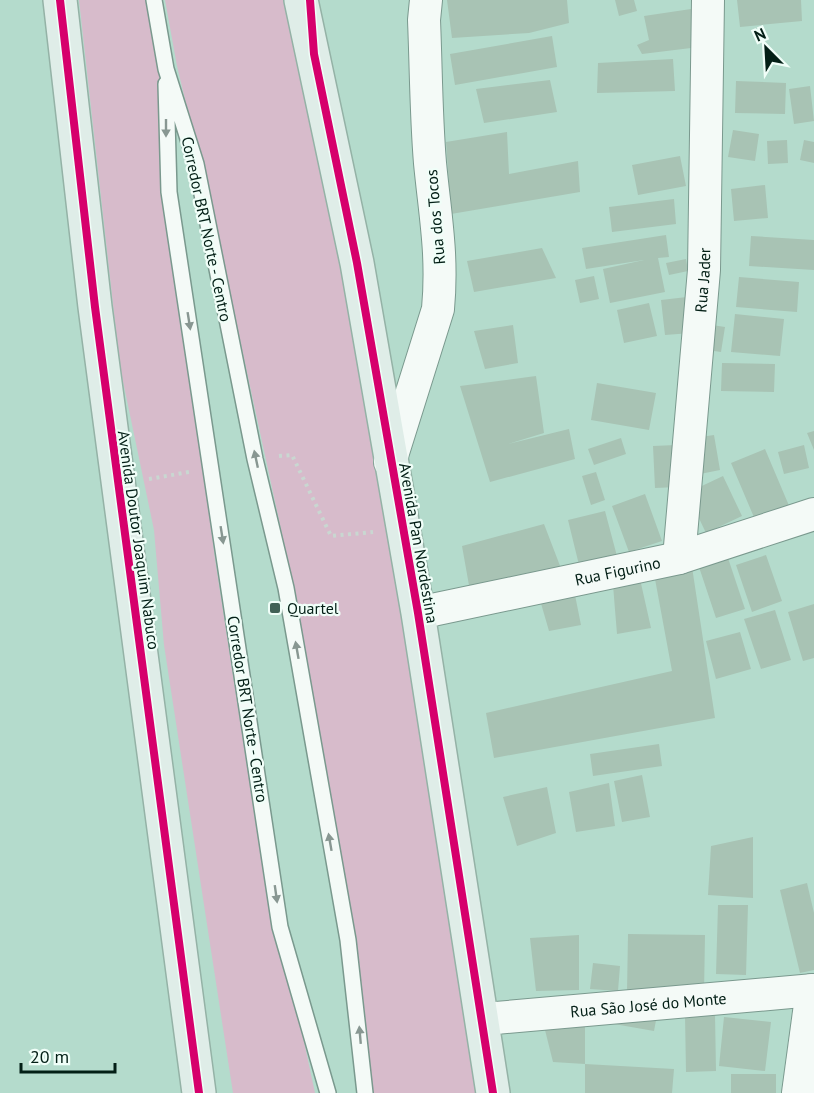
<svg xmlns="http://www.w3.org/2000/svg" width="814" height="1093" font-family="'PT Sans',sans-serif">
  <rect width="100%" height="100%" fill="#b4dbcc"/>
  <path fill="#d7bbcb" d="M 79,0 L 152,0 L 166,69 L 169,192 L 215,559 L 272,928 L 300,1023 L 315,1093 L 233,1093 L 164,645 L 154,530 L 120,367 Z
    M 165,0 L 288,0 L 345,268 L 484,1093 L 373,1093 L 356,939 L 284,543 L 214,220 L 177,66 Z"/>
  <path fill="#a8c3b4" d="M 447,0 L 567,0 L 569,23 L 529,33 L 452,38 Z
    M 615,0 L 634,0 L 637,11 L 619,16 Z
    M 737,0 L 801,0 L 802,21 L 740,27 Z
    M 691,9 L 691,48 L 642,54 L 637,45 L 649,40 L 644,16 Z
    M 552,36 L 557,67 L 455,85 L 450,54 Z
    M 673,59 L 675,91 L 597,93 L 598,63 Z
    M 550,80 L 557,112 L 484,123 L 476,89 Z
    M 736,81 L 786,83 L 785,114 L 735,113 Z
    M 810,86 L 814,121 L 794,124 L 789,89 Z
    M 733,130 L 759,134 L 755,161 L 728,157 Z
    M 507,132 L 509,174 L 578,161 L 580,192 L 451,214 L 446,142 Z
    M 787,140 L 788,163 L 768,164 L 767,141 Z
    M 804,140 L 814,142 L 814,163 L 800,160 Z
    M 680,156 L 686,186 L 638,195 L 632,165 Z
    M 765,185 L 768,218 L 734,221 L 731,189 Z
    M 674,199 L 676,224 L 612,232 L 609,207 Z
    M 666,235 L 669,257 L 658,258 L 665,292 L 610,303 L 603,269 L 644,260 L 586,269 L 582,248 Z
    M 751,236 L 814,240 L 814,270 L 749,266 Z
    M 542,248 L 556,278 L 474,292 L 467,261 Z
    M 686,259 L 688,271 L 669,275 L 666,263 Z
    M 594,276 L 599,299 L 580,303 L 575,280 Z
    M 739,277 L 799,282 L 797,312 L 736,307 Z
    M 687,297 L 691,333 L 665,335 L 661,300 Z
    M 649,303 L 657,336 L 624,343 L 617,310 Z
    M 735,314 L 784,319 L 780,356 L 731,352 Z
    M 513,325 L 518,363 L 485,369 L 474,331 Z
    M 712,325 L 725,327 L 721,352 L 707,350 Z
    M 722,363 L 775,364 L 774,392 L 721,391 Z
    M 536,376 L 544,433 L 508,444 L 569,429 L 575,459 L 490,482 L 460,386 Z
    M 597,383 L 656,393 L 649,430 L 591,420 Z
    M 814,431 L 814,450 L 807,433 Z
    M 714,435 L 720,470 L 700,474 L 694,438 Z
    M 621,438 L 626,454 L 594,465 L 588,449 Z
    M 676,445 L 678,487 L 655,488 L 653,446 Z
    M 804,445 L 809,468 L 784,474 L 778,452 Z
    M 765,449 L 790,508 L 756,522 L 731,463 Z
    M 596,472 L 605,500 L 591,505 L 582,476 Z
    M 723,476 L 742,516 L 706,533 L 687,493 Z
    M 645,494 L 662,541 L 629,552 L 612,506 Z
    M 605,511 L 618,560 L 580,569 L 568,520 Z
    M 544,524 L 562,571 L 470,591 L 462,546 Z
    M 766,555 L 782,601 L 752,612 L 736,565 Z
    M 728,558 L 745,609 L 716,618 L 699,567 Z
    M 692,567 L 715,718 L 494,758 L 486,713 L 672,671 L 655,579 Z
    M 640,579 L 651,628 L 617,634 L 613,585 Z
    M 574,590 L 581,625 L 549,631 L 540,600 Z
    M 814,604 L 814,658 L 803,661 L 788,612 Z
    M 775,610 L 791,660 L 761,669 L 744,619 Z
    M 740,632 L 751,669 L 716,679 L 706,641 Z
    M 659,744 L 662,766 L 593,776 L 590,754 Z
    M 642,775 L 650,817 L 622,822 L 614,781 Z
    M 609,783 L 615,826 L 576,832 L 569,792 Z
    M 547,787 L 556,833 L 517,846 L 503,797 Z
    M 753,837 L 753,898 L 708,895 L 711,846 Z
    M 807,883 L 814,913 L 814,970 L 800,973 L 780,890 Z
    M 718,905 L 748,905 L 746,975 L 716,974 Z
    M 628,934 L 705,935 L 704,993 L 627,992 Z
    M 579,935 L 579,990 L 536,991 L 530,938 Z
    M 593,963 L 620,966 L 618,991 L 590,989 Z
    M 617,1008 L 657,1015 L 654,1031 L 614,1024 Z
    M 715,1014 L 716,1071 L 686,1072 L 685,1015 Z
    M 724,1017 L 771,1022 L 765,1071 L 719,1066 Z
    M 585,1022 L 585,1064 L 553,1062 L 544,1026 Z
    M 585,1064 L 674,1069 L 672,1093 L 585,1093 Z
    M 731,1074 L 776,1074 L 776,1093 L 731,1093 Z"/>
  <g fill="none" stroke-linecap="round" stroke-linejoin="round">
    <g stroke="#7a998e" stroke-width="18">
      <path id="service" d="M 154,0 L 166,69 L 196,164 L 255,459 L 286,588 L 348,940 L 365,1093
        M 166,84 L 169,192 L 280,927 L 328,1093"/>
    </g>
    <g stroke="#7a998e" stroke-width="34">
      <g id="minor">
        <path d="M 390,462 L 438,309 C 443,255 435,215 430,163 C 426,115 426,67 424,20 L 426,0"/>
        <path id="s1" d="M 679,558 L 704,270 L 708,0"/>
        <path id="s2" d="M 418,613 L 679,558 L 814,514"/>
        <path id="s3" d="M 484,1019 L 814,990"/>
        <path d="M 798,1093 L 812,990"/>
      </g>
    </g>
    <g stroke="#94b2a6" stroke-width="36">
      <path id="trunk" d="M 60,0 L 95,307 L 199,1093
        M 301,0 L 357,263 L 418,613 L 493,1093"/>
    </g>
    <path stroke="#c9d7d1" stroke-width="4" stroke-dasharray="3 4.5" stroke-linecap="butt" d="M 279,456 L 292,455 L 331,536 L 373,532
      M 149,479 L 189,472"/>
    <use href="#service" stroke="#f4faf7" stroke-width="15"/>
    <use href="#minor" stroke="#f4faf7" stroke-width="32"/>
    <use href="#trunk" stroke="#dfede8" stroke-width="33"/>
    <g stroke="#f0fef8" stroke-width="11">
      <path id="cycleway" d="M 60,0 L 95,307 L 199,1093
        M 310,0 L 314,54 L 357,263 L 418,613 L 493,1093"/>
    </g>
    <use href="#cycleway" stroke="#d6006c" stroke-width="8"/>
  </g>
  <defs><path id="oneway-solid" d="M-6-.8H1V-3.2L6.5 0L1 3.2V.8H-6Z" transform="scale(1.5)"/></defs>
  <g fill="#889792">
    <use href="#oneway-solid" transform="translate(166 128) rotate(90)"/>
    <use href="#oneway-solid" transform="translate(189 321) rotate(81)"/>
    <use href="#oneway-solid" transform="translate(256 459) rotate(-102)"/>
    <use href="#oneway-solid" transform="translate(222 535) rotate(81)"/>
    <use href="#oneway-solid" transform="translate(297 650) rotate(-100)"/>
    <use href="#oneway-solid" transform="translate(330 842) rotate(-100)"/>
    <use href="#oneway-solid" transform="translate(276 894) rotate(82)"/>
    <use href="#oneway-solid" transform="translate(360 1035) rotate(-95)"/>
  </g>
  <rect fill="#416156" stroke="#f0fef8" stroke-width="2" x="269" y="602" width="12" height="12" rx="3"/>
  <g text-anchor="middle" stroke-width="4.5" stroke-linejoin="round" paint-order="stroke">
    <g font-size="16" fill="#031f16" stroke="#f0fef8">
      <text transform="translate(435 217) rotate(-95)" y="6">Rua dos Tocos</text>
      <text transform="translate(207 229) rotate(78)" y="6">Corredor BRT Norte - Centro</text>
      <text dy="6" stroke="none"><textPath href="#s1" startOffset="279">Rua Jader</textPath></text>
      <text transform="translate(139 540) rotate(82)" y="6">Avenida Doutor Joaquim Nabuco</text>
      <text transform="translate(419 543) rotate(80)" y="6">Avenida Pan Nordestina</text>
      <text dy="6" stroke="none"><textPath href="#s2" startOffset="204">Rua Figurino</textPath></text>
      <text transform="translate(248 709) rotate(81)" y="6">Corredor BRT Norte - Centro</text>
      <text dy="6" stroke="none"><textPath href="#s3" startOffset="165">Rua São José do Monte</textPath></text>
    </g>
    <g font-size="16" fill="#031f16" stroke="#f0fef8" text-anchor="start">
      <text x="287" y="614">Quartel</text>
    </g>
  </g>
  <g transform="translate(766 48) rotate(336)" stroke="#f0fef8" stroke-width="4.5" paint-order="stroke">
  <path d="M0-4.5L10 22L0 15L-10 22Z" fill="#031f16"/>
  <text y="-9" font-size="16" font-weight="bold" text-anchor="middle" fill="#031f16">N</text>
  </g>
  <path d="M21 1063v9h94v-9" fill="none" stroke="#031f16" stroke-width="3"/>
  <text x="30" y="1063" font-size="18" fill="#031f16" stroke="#f0fef8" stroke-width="4.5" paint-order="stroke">20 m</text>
</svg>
